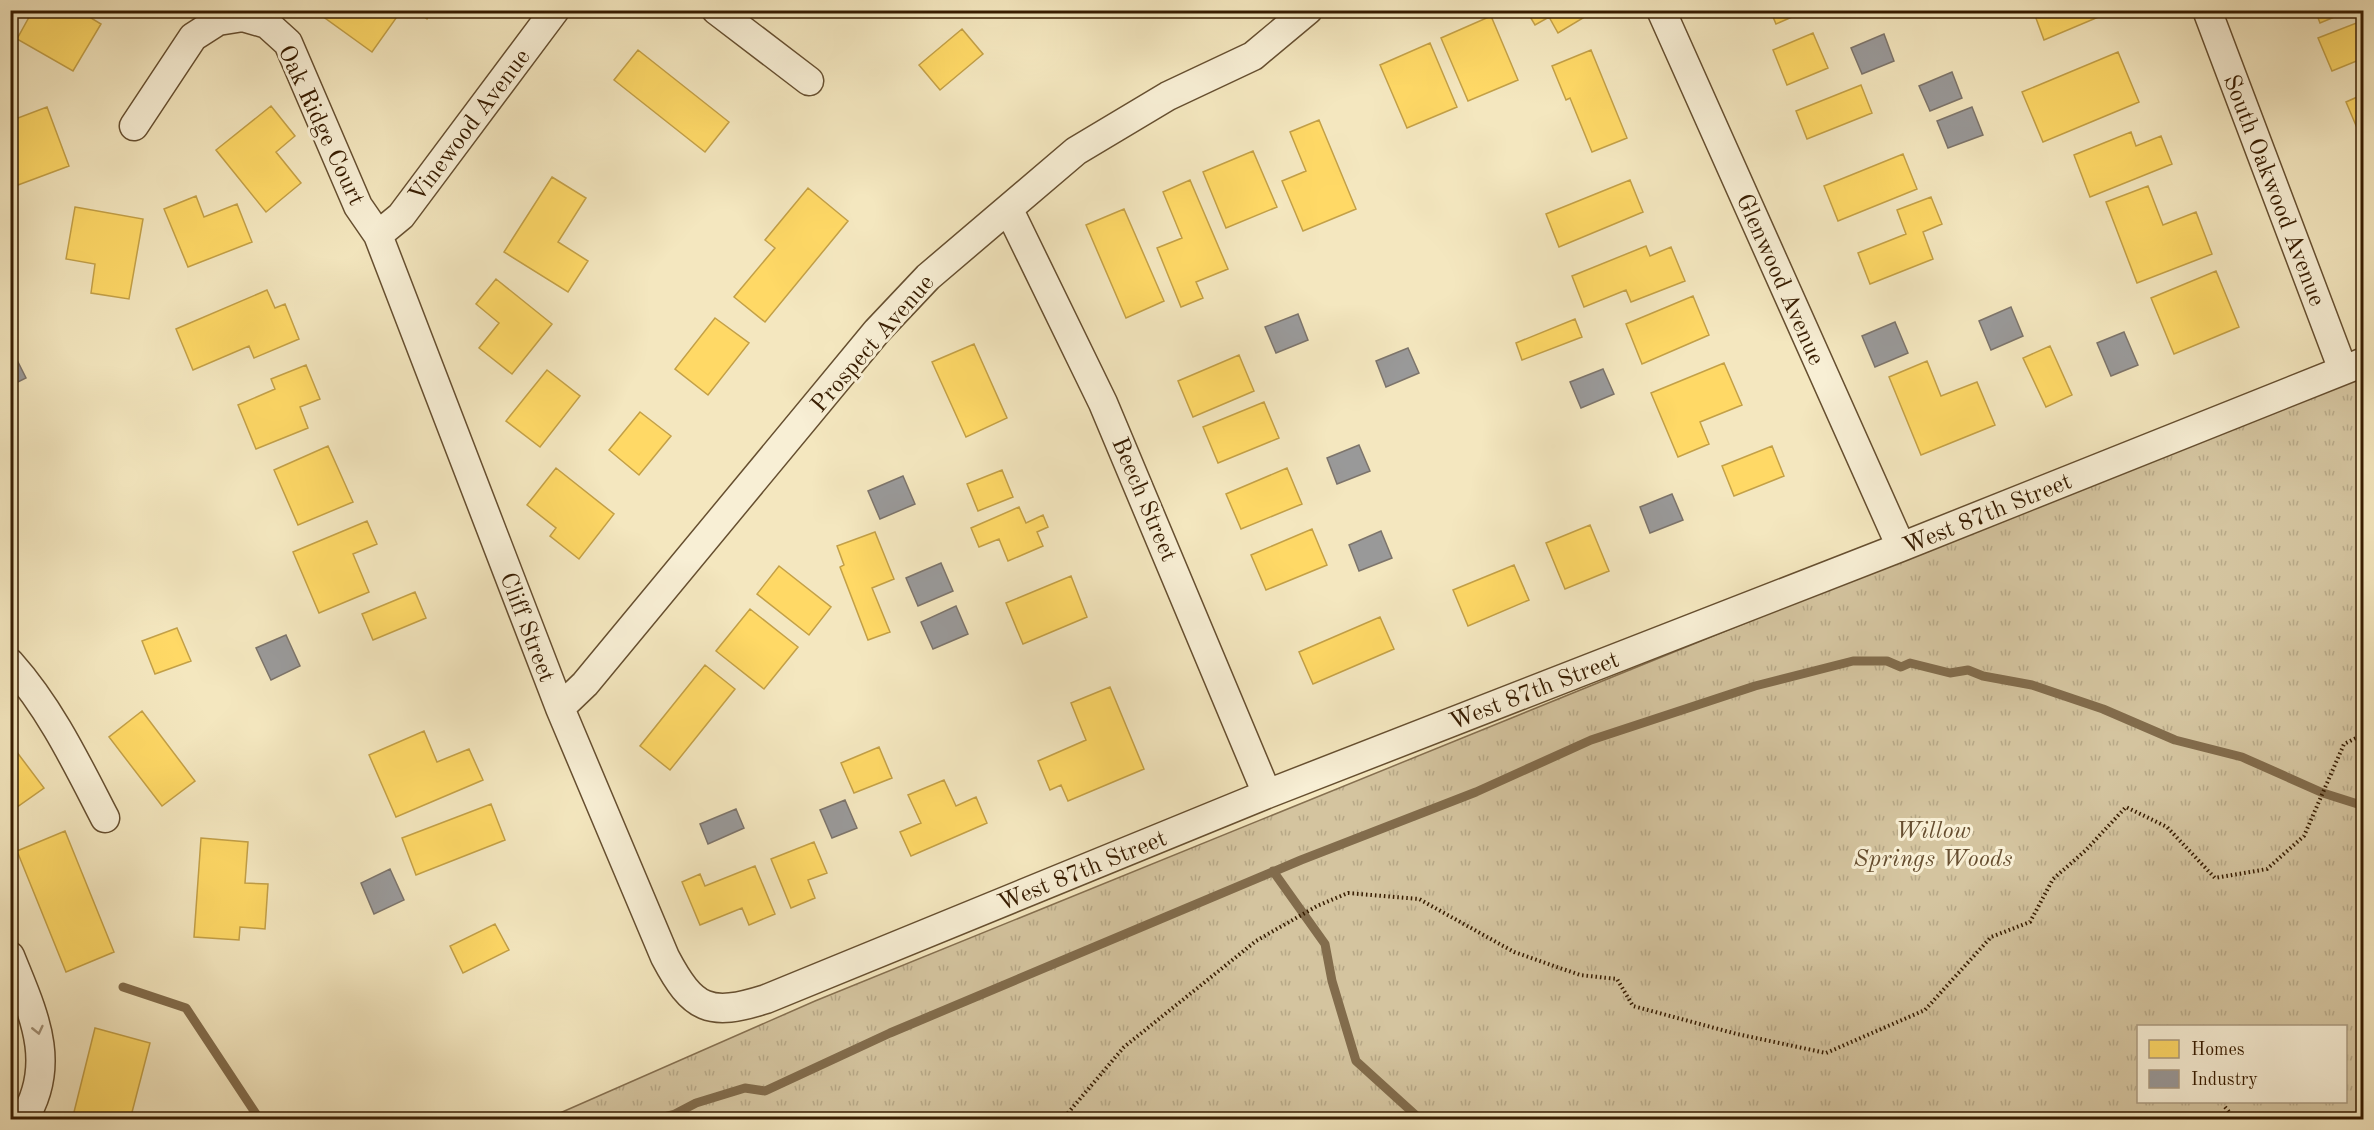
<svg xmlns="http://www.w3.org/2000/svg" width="2374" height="1130" font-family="'Old Standard TT',serif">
  <defs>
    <pattern id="park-tufts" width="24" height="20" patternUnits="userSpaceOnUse" patternTransform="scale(1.5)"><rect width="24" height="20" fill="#d4c49f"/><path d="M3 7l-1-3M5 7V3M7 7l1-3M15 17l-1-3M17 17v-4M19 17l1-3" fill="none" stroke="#b7a887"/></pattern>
  </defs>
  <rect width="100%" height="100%" fill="#f4e7bf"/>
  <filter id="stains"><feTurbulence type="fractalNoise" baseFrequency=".00333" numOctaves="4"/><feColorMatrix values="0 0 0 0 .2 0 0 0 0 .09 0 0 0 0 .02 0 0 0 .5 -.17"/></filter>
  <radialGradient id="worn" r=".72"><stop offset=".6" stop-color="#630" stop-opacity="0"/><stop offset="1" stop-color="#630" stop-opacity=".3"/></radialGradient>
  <path fill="url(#park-tufts)" stroke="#867050" stroke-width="1.5" fill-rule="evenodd" d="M 2363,372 L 2363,1119 L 544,1120 L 815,1001 ZM 2138,1026 L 2346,1026 L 2346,1102 L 2138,1102 Z"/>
  <path fill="#ffd966" stroke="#c3a047" stroke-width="1.5" d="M 33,10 L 78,10 L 101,24 L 73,71 L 17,39 Z
    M 320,10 L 394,10 L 399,14 L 372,52 L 318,13 Z
    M 415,10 L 432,10 L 427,19 Z
    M 1526,10 L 1592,10 L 1593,12 L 1558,33 L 1549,17 L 1535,25 Z
    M 1770,10 L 1808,10 L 1776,24 Z
    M 2033,10 L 2115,10 L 2044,40 Z
    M 2315,10 L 2349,10 L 2349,11 L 2320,23 Z
    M 1491,16 L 1518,80 L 1468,101 L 1441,38 Z
    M 2364,20 L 2364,58 L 2332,71 L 2318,38 Z
    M 962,29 L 983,54 L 940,90 L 919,65 Z
    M 1813,33 L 1828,68 L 1787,85 L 1773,50 Z
    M 1430,43 L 1457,107 L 1407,128 L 1380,65 Z
    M 638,50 L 729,122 L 705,152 L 614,80 Z
    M 1591,50 L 1627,138 L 1592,152 L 1570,98 L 1566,100 L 1552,66 Z
    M 2118,52 L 2139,102 L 2043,142 L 2022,92 Z
    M 1861,85 L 1872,113 L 1807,139 L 1796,111 Z
    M 2364,94 L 2364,142 L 2363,142 L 2346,102 Z
    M 271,106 L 295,136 L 276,152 L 301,183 L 266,212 L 216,150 Z
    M 47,107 L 69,166 L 18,185 L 10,165 L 10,121 Z
    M 1319,120 L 1356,209 L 1303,231 L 1282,181 L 1306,171 L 1290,132 Z
    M 2131,132 L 2136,146 L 2161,136 L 2172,164 L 2090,197 L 2074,155 Z
    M 1253,151 L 1277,207 L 1226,228 L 1203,172 Z
    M 1903,154 L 1917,189 L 1838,221 L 1824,186 Z
    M 552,177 L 586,198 L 558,242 L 588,261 L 568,292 L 504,252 Z
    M 1190,180 L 1228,269 L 1196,282 L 1203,298 L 1181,307 L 1157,248 L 1182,238 L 1163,192 Z
    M 1630,180 L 1643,212 L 1559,247 L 1546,214 Z
    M 2148,186 L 2163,225 L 2196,212 L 2212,254 L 2137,283 L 2106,202 Z
    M 808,188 L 848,221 L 765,322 L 734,297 L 775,248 L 765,240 Z
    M 196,196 L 204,217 L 237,204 L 252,242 L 188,267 L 164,209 Z
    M 1931,197 L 1942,224 L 1923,232 L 1933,259 L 1870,284 L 1858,253 L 1906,234 L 1897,210 Z
    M 75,207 L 143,219 L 129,299 L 91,293 L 95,264 L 66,259 Z
    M 1124,209 L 1164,301 L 1126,318 L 1086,225 Z
    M 1646,246 L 1650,256 L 1671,247 L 1685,281 L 1631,302 L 1626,290 L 1584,307 L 1572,276 Z
    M 2216,271 L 2239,327 L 2174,354 L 2151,298 Z
    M 496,279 L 552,324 L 512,374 L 479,348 L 499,323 L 476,304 Z
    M 267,290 L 275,308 L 285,304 L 299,339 L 254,358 L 249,346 L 193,370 L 176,329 Z
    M 1693,296 L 1709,335 L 1642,364 L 1626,324 Z
    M 715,318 L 749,343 L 708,395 L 675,369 Z
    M 1575,319 L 1582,337 L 1522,360 L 1516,343 Z
    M 974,344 L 1007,418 L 966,437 L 932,362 Z
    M 2050,346 L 2072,395 L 2046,407 L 2023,358 Z
    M 1239,355 L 1254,391 L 1193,417 L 1178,381 Z
    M 1927,361 L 1941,396 L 1977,382 L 1995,425 L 1921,455 L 1889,377 Z
    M 1724,363 L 1742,405 L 1700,422 L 1709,444 L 1678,457 L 1651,393 Z
    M 306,365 L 320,399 L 300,407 L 308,428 L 256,449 L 238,405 L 275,389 L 271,379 Z
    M 547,370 L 580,396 L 540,447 L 506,421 Z
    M 1264,402 L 1279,438 L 1218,463 L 1203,427 Z
    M 640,412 L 671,436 L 639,475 L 609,450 Z
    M 328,446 L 353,502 L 298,525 L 274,470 Z
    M 1772,446 L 1784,476 L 1734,496 L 1722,466 Z
    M 556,468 L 614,514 L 579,559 L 550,536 L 556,528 L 527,505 Z
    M 1287,468 L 1302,504 L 1241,529 L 1226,494 Z
    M 1002,470 L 1013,497 L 978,511 L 967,484 Z
    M 1019,507 L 1026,523 L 1043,515 L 1048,527 L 1037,532 L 1043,546 L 1008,561 L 999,539 L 979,547 L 971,528 Z
    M 367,521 L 377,544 L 353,554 L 369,592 L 319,613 L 293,552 Z
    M 1590,525 L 1609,571 L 1565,589 L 1546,543 Z
    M 1312,529 L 1327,565 L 1266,590 L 1251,555 Z
    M 875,532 L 894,579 L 872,588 L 890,632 L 868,640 L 840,567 L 844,565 L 837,546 Z
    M 1514,565 L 1529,600 L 1468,626 L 1453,590 Z
    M 779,566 L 831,607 L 809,635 L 757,594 Z
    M 1071,576 L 1087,617 L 1023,644 L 1006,603 Z
    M 415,592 L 426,618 L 373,640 L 362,614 Z
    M 750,609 L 798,647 L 764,689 L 716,651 Z
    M 1380,617 L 1394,649 L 1313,684 L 1299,652 Z
    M 177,628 L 191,661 L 155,674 L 142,641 Z
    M 705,665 L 735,689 L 670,770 L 640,746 Z
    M 1110,687 L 1144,769 L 1068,801 L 1061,785 L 1050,790 L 1038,761 L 1086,740 L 1071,703 Z
    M 142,711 L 195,781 L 162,806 L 109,737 Z
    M 424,731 L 437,762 L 469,749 L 483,780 L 396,817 L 369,755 Z
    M 10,743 L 44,788 L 10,812 Z
    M 879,747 L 892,778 L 854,793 L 841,763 Z
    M 944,780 L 956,806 L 976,797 L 987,823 L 911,856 L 900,832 L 921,823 L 908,795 Z
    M 491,804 L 505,840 L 416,875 L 402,838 Z
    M 65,831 L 114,952 L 66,972 L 17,851 Z
    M 201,838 L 248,842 L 245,883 L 268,884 L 265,929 L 240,927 L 239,940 L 194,937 Z
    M 814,842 L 827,873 L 808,880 L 815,898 L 791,908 L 771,859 Z
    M 755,866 L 775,914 L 749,925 L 742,908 L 700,925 L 682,882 L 700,874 L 705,886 Z
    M 495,924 L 509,950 L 463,973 L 450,946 Z
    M 95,1028 L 150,1043 L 130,1120 L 72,1120 Z"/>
  <path fill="#999" stroke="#7c746b" stroke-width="1.5" d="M 1884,34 L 1894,61 L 1862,74 L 1851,48 Z
    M 1952,72 L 1962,98 L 1930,111 L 1919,86 Z
    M 1972,107 L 1983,135 L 1948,148 L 1937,121 Z
    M 2011,307 L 2023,336 L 1991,350 L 1979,321 Z
    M 1298,314 L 1308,340 L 1276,353 L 1265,327 Z
    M 1895,322 L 1908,353 L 1875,367 L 1862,336 Z
    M 2124,332 L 2138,365 L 2111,376 L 2097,343 Z
    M 1408,348 L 1419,373 L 1386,387 L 1376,361 Z
    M 14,354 L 26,378 L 10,386 L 10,356 Z
    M 1603,369 L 1614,394 L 1581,408 L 1570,382 Z
    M 1359,445 L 1370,471 L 1337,484 L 1327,458 Z
    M 903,476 L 915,504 L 880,519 L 868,491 Z
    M 1672,494 L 1683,520 L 1650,533 L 1640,507 Z
    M 1381,531 L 1392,558 L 1359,571 L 1349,545 Z
    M 941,563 L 953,591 L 918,606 L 906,578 Z
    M 956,606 L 968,634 L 933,649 L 921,622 Z
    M 286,635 L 300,666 L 271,680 L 256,648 Z
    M 845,800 L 857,828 L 832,838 L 820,810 Z
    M 736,809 L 744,828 L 708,844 L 700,824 Z
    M 390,869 L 404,900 L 374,914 L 361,883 Z"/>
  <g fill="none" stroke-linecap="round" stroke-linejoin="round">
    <path stroke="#826c4c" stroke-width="9" d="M 1273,871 L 1325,944 L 1332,981 L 1356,1061 L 1421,1120
      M 123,987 L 186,1008 L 260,1120
      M 652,1120 L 675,1114 L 696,1103 L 745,1088 L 765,1091 L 890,1033 L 1301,860 L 1476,792 L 1591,740 L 1755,686 L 1853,661 L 1887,661 L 1901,667 L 1910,663 L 1950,673 L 1968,670 L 1983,676 L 2032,685 L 2103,709 L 2175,740 L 2242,757 L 2323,793 L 2364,806"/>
    <g stroke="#664f30" stroke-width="31">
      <path id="minor" d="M 716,10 L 809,81
        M 1661,10 L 1901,547
        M 2207,10 L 2343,370
        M 134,126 L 193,37 L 218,21 L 243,17 L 267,24 L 288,43 L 358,206 L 378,235 L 560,708 L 665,957 C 693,1010 709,1017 766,999 L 1267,794 L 1901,547 L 2364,362
        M 1009,210 L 1103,403 L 1267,794
        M 378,235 L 401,216 L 555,10
        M 10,663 C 51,709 77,764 105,818
        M 560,708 L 585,684 L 877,331 L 928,277 L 1076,151 L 1168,96 L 1253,56 L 1308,10
        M 10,956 C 32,1011 59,1063 23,1120"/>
    </g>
    <path stroke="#371c00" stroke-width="4" stroke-dasharray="1.5 3" stroke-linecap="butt" d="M 2225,1107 L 2236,1120
      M 1062,1120 L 1124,1047 L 1256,941 L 1317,906 L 1348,893 L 1419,899 L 1514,952 L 1580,975 L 1617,979 L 1633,1006 L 1737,1034 L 1826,1053 L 1925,1010 L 1991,937 L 2030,922 L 2053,879 L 2085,851 L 2126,807 L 2167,827 L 2215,878 L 2267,869 L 2304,836 L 2344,744 L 2364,734"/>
    <use href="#minor" stroke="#f8efd5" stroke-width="28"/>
  </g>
  <defs><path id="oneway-chevron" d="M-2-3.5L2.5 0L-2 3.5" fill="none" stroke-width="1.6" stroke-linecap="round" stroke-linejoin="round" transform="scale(1.5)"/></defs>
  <use stroke="#a19075" href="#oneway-chevron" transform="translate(38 1030) rotate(77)"/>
  <g text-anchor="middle" stroke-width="6" stroke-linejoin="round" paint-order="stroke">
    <g font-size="24" fill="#371c00" stroke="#f8efd5">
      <text transform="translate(322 125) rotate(65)" y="8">Oak Ridge Court</text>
      <text transform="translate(469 125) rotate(-53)" y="8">Vinewood Avenue</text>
      <text transform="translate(2275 190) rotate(69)" y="8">South Oakwood Avenue</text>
      <text transform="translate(1781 279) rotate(66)" y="8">Glenwood Avenue</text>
      <text transform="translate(872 343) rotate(-49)" y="8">Prospect Avenue</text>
      <text transform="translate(1145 499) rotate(67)" y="8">Beech Street</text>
      <text transform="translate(1987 513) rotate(-22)" y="8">West 87th Street</text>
      <text transform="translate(528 627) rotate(69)" y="8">Cliff Street</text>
      <text transform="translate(1534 690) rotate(-21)" y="8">West 87th Street</text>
      <text transform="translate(1082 870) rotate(-22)" y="8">West 87th Street</text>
    </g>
    <g font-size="24" font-style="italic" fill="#664e30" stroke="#f8efd5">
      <text x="1933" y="838">Willow<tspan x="1933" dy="28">Springs Woods</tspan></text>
    </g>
  </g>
  <rect width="2374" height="1130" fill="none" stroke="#f4e7bf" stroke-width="36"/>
  <rect x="12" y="12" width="2350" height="1106" fill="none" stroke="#371c00" stroke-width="3"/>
  <rect x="18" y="18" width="2338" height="1094" fill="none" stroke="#371c00" stroke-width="1.5"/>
  <rect x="2137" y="1025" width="210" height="78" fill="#f8efd5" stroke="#ab9b80" stroke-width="1.5"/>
  <rect x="2149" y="1040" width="30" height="18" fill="#ffd966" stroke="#ab9b80" stroke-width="1.5"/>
  <text x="2191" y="1055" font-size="18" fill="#371c00">Homes</text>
  <rect x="2149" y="1070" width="30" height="18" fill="#999999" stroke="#ab9b80" stroke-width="1.5"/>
  <text x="2191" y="1085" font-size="18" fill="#371c00">Industry</text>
  <rect width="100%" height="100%" filter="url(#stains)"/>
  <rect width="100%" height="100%" fill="url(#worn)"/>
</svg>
